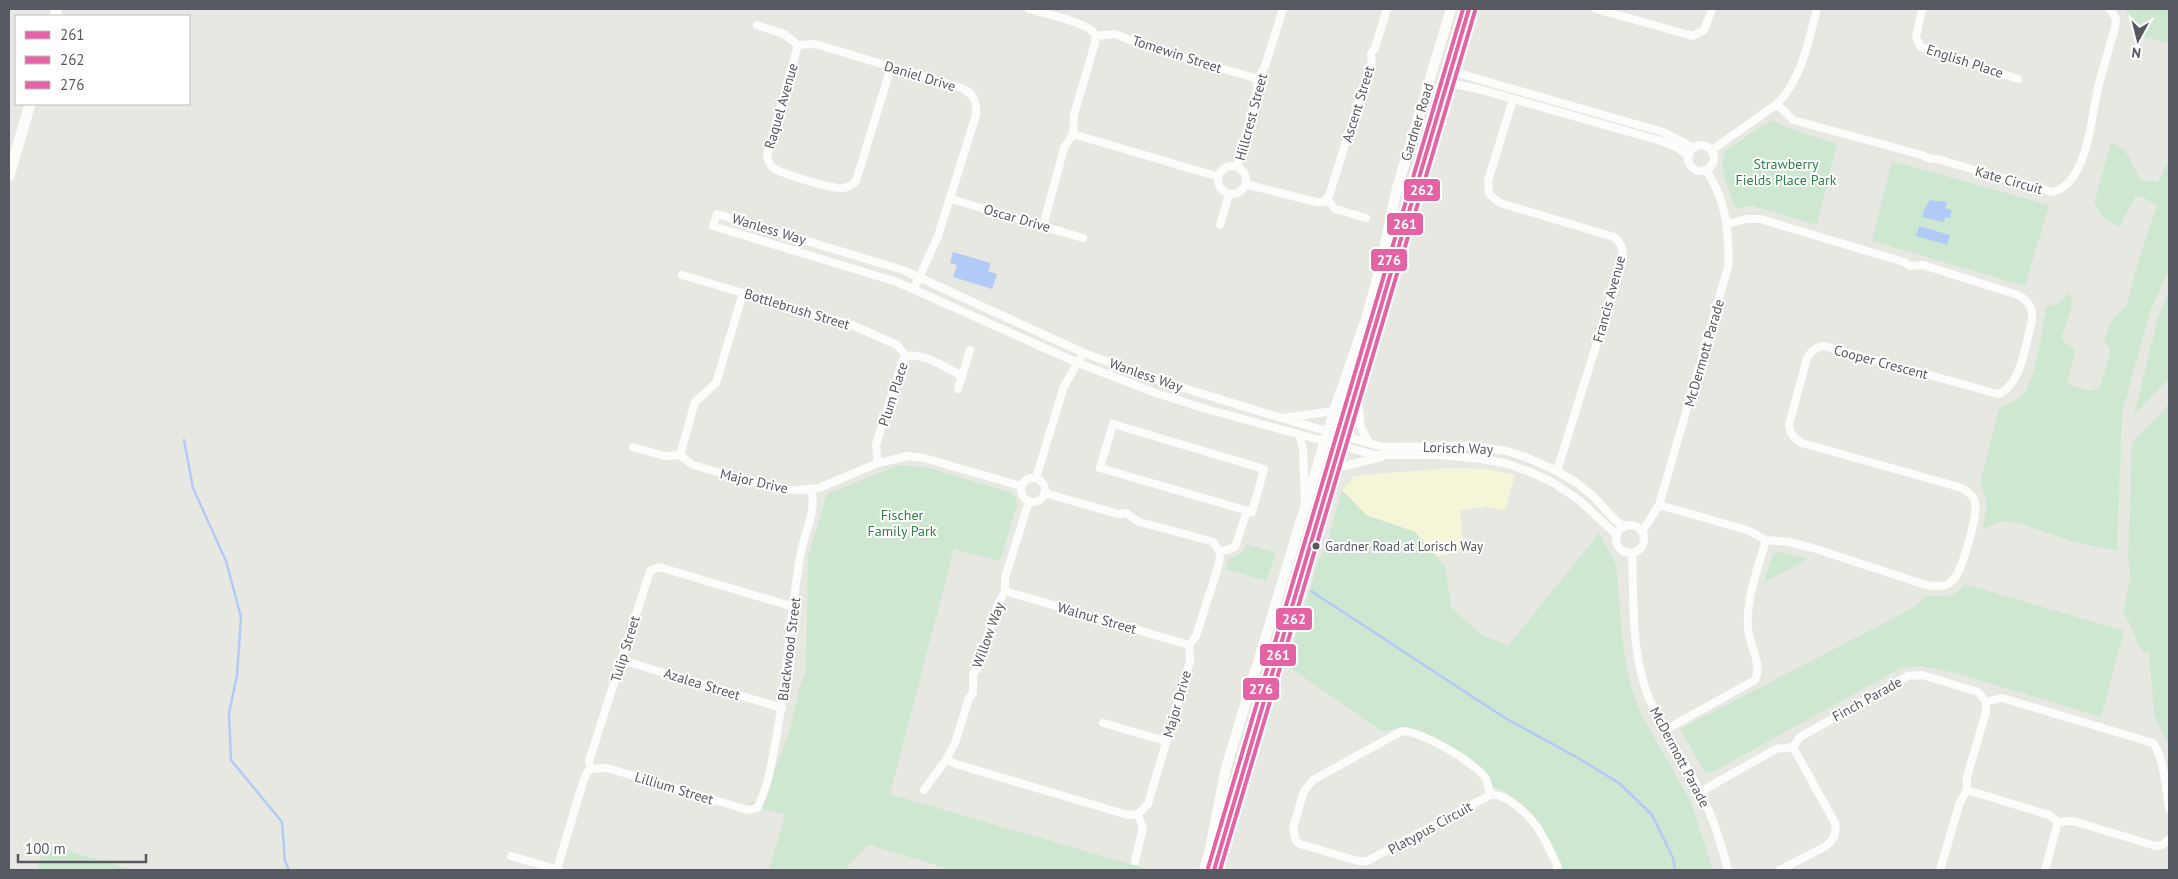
<svg xmlns="http://www.w3.org/2000/svg" width="2178" height="879" font-family="'PT Sans',sans-serif">
  <rect width="100%" height="100%" fill="#e8e8e2"/>
  <path fill="#f5f5d8" d="M 1448,468 L 1487,469 L 1515,475 L 1505,510 L 1487,507 L 1460,510 L 1463,545 L 1453,554 L 1436,556 L 1415,532 L 1366,515 L 1342,490 L 1354,476 Z"/>
  <path fill="#cee7d1" d="M 2125,9 L 2169,9 L 2169,43 L 2134,34 Z
    M 1771,120 L 1790,129 L 1837,144 L 1817,225 L 1753,206 L 1738,208 L 1734,205 L 1726,182 L 1724,181 C 1725,168 1719,164 1726,150 Z
    M 2111,143 C 2130,148 2131,165 2141,180 L 2158,182 L 2169,159 L 2169,269 L 2150,312 L 2122,413 L 2117,551 L 2071,541 L 2019,523 L 2001,521 L 1983,529 L 1987,504 L 1980,482 L 1999,409 C 2006,404 2020,399 2025,392 C 2034,378 2046,322 2045,306 L 2057,304 L 2068,294 L 2072,297 L 2071,310 L 2061,339 L 2075,351 L 2067,384 L 2089,391 L 2099,389 L 2111,351 L 2104,340 L 2111,322 L 2127,304 L 2141,252 L 2157,205 L 2144,198 L 2136,196 L 2119,227 L 2103,218 L 2094,202 Z
    M 1892,161 L 2049,205 L 2025,286 L 1872,241 Z
    M 2169,290 L 2169,378 L 2134,415 L 2158,317 Z
    M 2169,404 L 2169,746 L 2154,715 L 2149,651 L 2144,653 C 2133,638 2133,626 2123,612 L 2130,580 L 2128,555 L 2132,443 Z
    M 899,465 L 925,467 L 1009,492 L 1015,497 L 1017,505 L 1000,561 L 954,549 L 890,794 L 1150,870 L 953,870 L 869,845 L 844,870 L 769,870 L 785,815 L 746,804 L 763,800 L 790,730 L 800,685 L 806,672 L 808,557 L 827,494 Z
    M 1342,490 L 1366,515 L 1415,532 L 1445,566 L 1451,607 L 1479,633 L 1508,646 L 1599,533 L 1616,564 L 1624,653 L 1631,686 L 1640,712 L 1691,802 L 1713,870 L 1563,870 L 1562,865 L 1540,823 L 1509,794 L 1492,786 L 1487,774 L 1464,753 L 1408,727 L 1382,731 L 1287,666 L 1318,562 L 1326,547 Z
    M 1247,544 L 1276,553 L 1266,581 L 1226,569 L 1229,558 C 1238,555 1244,553 1247,544 Z
    M 1779,551 L 1807,559 L 1764,583 L 1772,555 Z
    M 1965,584 L 2124,631 L 2101,717 L 1956,673 L 1920,666 L 1901,668 L 1711,773 L 1705,772 L 1680,729 L 1911,609 L 1928,595 C 1941,598 1957,597 1965,584 Z
    M 45,844 L 129,869 L 128,870 L 37,870 Z"/>
  <path fill="#b2caf6" d="M 1930,200 L 1947,202 L 1945,208 L 1952,210 L 1950,218 L 1945,217 L 1944,222 L 1922,217 L 1925,208 Z
    M 1919,226 L 1950,235 L 1947,245 L 1916,236 Z
    M 953,252 L 991,263 L 988,271 L 997,274 L 992,289 L 953,277 L 957,265 L 950,263 Z"/>
  <g fill="none" stroke-linecap="round" stroke-linejoin="round">
    <path stroke="#b2caf6" stroke-width="2.5" d="M 184,440 L 193,488 L 226,561 L 241,617 L 237,675 L 229,713 L 231,760 L 282,822 L 285,861 L 289,870
      M 1311,591 L 1505,718 L 1578,758 L 1619,783 L 1652,815 L 1673,858 L 1675,870"/>
    <path stroke="#fcfcfb" stroke-width="8" d="M 1029,9 C 1042,13 1091,23 1095,35 C 1095,36 1095,42 1095,43 L 1074,115 L 1073,134 L 1064,148 L 1043,226
      M 1596,9 L 1693,36 L 1704,30 L 1712,9
      M 1922,9 L 1916,37 L 1921,47 L 2018,79
      M 757,25 L 784,34 L 798,45 L 815,44 L 959,87 C 973,93 977,99 976,115 L 938,236 L 914,289
      M 1095,36 L 1115,34 L 1148,47 L 1258,79
      M 798,45 L 767,155 C 768,161 769,165 774,168 C 782,174 832,189 842,188 C 848,188 852,185 856,181 L 891,67
      M 1452,66 L 1462,74 L 1485,81 L 1663,132 L 1694,148
      M 1446,85 L 1459,85 L 1482,90 L 1661,141 L 1676,147 L 1689,156
      M 1513,99 L 1488,181 L 1489,194 L 1500,203 L 1614,237 C 1622,244 1623,249 1623,259 L 1557,471
      M 1777,104 L 1793,120 L 1922,155 C 1931,162 1937,156 1947,162 L 2053,192 C 2088,182 2091,118 2098,88 C 2103,68 2109,48 2115,28 L 2116,19 L 2110,9
      M 1073,134 L 1219,177
      M1688 158a13 13 0 1 1 26 0a13 13 0 1 1-26 0Z
      M 1712,150 L 1777,104 C 1802,78 1808,43 1817,9
      M1218 180a14 14 0 1 1 28 0a14 14 0 1 1-28 0Z
      M 1237,167 L 1256,98 L 1258,79 L 1265,66 L 1283,9
      M 1245,184 L 1316,202 L 1323,202 L 1329,196 L 1367,75 L 1372,68 L 1371,54 L 1375,48 L 1387,9
      M 951,199 L 1083,238
      M 1327,199 L 1335,209 L 1366,218
      M 1220,225 L 1229,194
      M 682,275 L 852,325 L 897,345 L 906,356
      M 958,389 L 970,350
      M 1357,393 L 1361,427 L 1369,443
      M 1283,418 L 1334,411
      M 1113,424 L 1264,469 L 1252,512 L 1100,468 Z
      M 1299,435 L 1303,449 L 1305,502
      M 633,447 L 664,456 L 680,455 L 693,465 L 777,489 L 797,490 L 819,488 L 878,463 L 895,459 L 909,456 L 924,458 L 1021,486
      M 680,455 L 695,402 L 716,383 L 743,293
      M 878,463 L 876,445 L 902,362 L 906,356 C 923,352 946,368 962,376
      M 1331,477 L 1340,467 L 1381,457
      M1021 490a12 12 0 1 1 24 0a12 12 0 1 1-24 0Z
      M 1036,478 L 1064,386 L 1080,359
      M 1659,505 L 1747,530 L 1766,540 L 1789,542 L 1813,548 L 1926,585 C 1932,586 1939,587 1946,585 C 1950,583 1955,578 1957,574 C 1964,562 1978,515 1975,502 C 1973,494 1966,491 1959,487 L 1802,443 C 1794,438 1790,434 1789,425 L 1807,358 C 1811,351 1816,347 1824,346 L 1998,394 C 2021,386 2025,346 2031,325 C 2034,311 2031,302 2018,295 L 1923,265 L 1910,266 L 1904,262 L 1760,219 L 1746,219 L 1728,224
      M1616 539a14 14 0 1 1 28 0a14 14 0 1 1-28 0Z
      M 1642,532 L 1659,505 L 1728,267 C 1730,234 1725,198 1706,170
      M 1617,535 L 1579,500 L 1552,482 L 1528,471 L 1504,463 L 1481,459 L 1442,455 L 1375,455 L 1206,409 L 1156,393 L 1078,363 L 897,282 L 713,226 L 717,214 L 903,270 L 1084,353 L 1161,381 L 1281,418 L 1383,447 L 1474,446 L 1507,451 L 1528,458 L 1557,471 L 1577,483 L 1595,498 L 1613,518 L 1624,527
      M 1220,552 L 1235,547 L 1247,511
      M 1632,553 C 1634,599 1631,650 1647,693 C 1661,728 1683,759 1700,791 C 1713,817 1721,843 1728,870
      M 1005,591 L 1189,645
      M 621,660 L 782,708
      M 1986,702 L 2001,698 L 2009,700 L 2153,743 C 2164,757 2166,790 2169,808
      M 1103,723 L 1166,741
      M 1665,730 L 1755,680 C 1763,663 1749,646 1748,628 C 1746,598 1758,568 1766,540
      M 946,760 L 959,765 L 1128,815 L 1138,814 L 1148,804 L 1190,661 L 1189,645 L 1196,636 L 1219,564 L 1220,552 L 1213,542 L 1207,540 L 1139,522 L 1126,513 L 1118,514 L 1045,493
      M 591,769 L 607,768 L 748,810 L 757,808 C 767,790 770,770 774,750 C 787,685 789,617 801,552 C 805,531 817,511 811,489
      M 591,769 L 589,761 L 650,571 L 659,567 L 794,607
      M 924,790 L 946,760 L 955,743 L 969,698 L 973,693 L 973,674 L 977,669 L 998,604 L 1005,591 L 1005,578 L 1029,501
      M 1967,790 L 2049,815 L 2058,822 L 2073,821 L 2156,846 L 2162,845 L 2169,839
      M 1700,792 L 1776,749 L 1793,747 L 1800,737 L 1908,676 L 1922,675 L 1978,692 L 1986,702 L 1986,712 L 1967,777 L 1967,790 L 1960,802 L 1940,870
      M 1490,795 C 1489,789 1488,781 1484,776 C 1470,760 1423,732 1402,731 L 1313,780 L 1304,791 L 1293,828 L 1296,841 L 1300,844 L 1358,861 L 1367,861 L 1490,795 C 1506,793 1528,814 1537,827 C 1545,838 1551,853 1557,865 L 1557,870
      M 511,856 L 559,870
      M 1135,861 L 1143,828 L 1138,814
      M 557,869 L 583,782 L 587,772 L 591,769
      M 1780,870 L 1826,846 C 1834,839 1837,833 1835,823 L 1793,747
      M 2045,870 L 2058,822"/>
    <path stroke="#fcfcfb" stroke-width="10" d="M 1204,870 L 1210,849 L 1226,768 L 1334,411 L 1365,322 L 1378,276 L 1397,188 L 1451,9
      M 1214,870 L 1469,9"/>
    <path stroke="#fcfcfb" stroke-width="11" d="M 55,16 L 57,9
      M 9,176 L 30,104"/>
    <g stroke="#fff" stroke-width="8">
      <path id="bus-1" d="M 1214,870 L 1469,9"/>
    </g>
    <g stroke="#fff" stroke-width="8">
      <path id="bus-2" d="M 1220,870 L 1475,11"/>
    </g>
    <g stroke="#fff" stroke-width="8">
      <path id="bus-3" d="M 1208,868 L 1463,9"/>
    </g>
    <use href="#bus-1" stroke="#e463a4" stroke-width="4"/>
    <use href="#bus-2" stroke="#e463a4" stroke-width="4"/>
    <use href="#bus-3" stroke="#e463a4" stroke-width="4"/>
  </g>
  <circle fill="#575961" stroke="#fff" stroke-width="2" cx="1316" cy="546" r="4.5"/>
  <g text-anchor="middle" stroke-width="4" stroke-linejoin="round" paint-order="stroke">
    <g font-size="13" fill="#575961" stroke="#fff" text-anchor="start">
      <text x="1325" y="551">Gardner Road at Lorisch Way</text>
    </g>
    <g font-size="14" fill="#575961" stroke="#fff">
      <text transform="translate(1177 54) rotate(18)" y="5">Tomewin Street</text>
      <text transform="translate(1965 61) rotate(18)" y="5">English Place</text>
      <text transform="translate(920 76) rotate(17)" y="5">Daniel Drive</text>
      <text transform="translate(1358 104) rotate(-73)" y="5">Ascent Street</text>
      <text transform="translate(781 106) rotate(-74)" y="5">Raquel Avenue</text>
      <text transform="translate(1251 117) rotate(-75)" y="5">Hillcrest Street</text>
      <text transform="translate(1417 122) rotate(-73)" y="5">Gardner Road</text>
      <text transform="translate(2009 180) rotate(16)" y="5">Kate Circuit</text>
      <text transform="translate(1017 218) rotate(16)" y="5">Oscar Drive</text>
      <text transform="translate(769 229) rotate(17)" y="5">Wanless Way</text>
      <text transform="translate(1609 299) rotate(-75)" y="5">Francis Avenue</text>
      <text transform="translate(797 309) rotate(17)" y="5">Bottlebrush Street</text>
      <text transform="translate(1704 353) rotate(-74)" y="5">McDermott Parade</text>
      <text transform="translate(1881 362) rotate(15)" y="5">Cooper Crescent</text>
      <text transform="translate(1146 375) rotate(19)" y="5">Wanless Way</text>
      <text transform="translate(893 394) rotate(-72)" y="5">Plum Place</text>
      <text transform="translate(1458 448) rotate(2)" y="5">Lorisch Way</text>
      <text transform="translate(754 481) rotate(13)" y="5">Major Drive</text>
      <text transform="translate(1097 618) rotate(16)" y="5">Walnut Street</text>
      <text transform="translate(988 635) rotate(-70)" y="5">Willow Way</text>
      <text transform="translate(625 649) rotate(-73)" y="5">Tulip Street</text>
      <text transform="translate(789 649) rotate(-83)" y="5">Blackwood Street</text>
      <text transform="translate(702 684) rotate(17)" y="5">Azalea Street</text>
      <text transform="translate(1867 699) rotate(-29)" y="5">Finch Parade</text>
      <text transform="translate(1177 704) rotate(-74)" y="5">Major Drive</text>
      <text transform="translate(1680 757) rotate(62)" y="5">McDermott Parade</text>
      <text transform="translate(674 788) rotate(17)" y="5">Lillium Street</text>
      <text transform="translate(1430 828) rotate(-29)" y="5">Platypus Circuit</text>
    </g>
    <g font-size="14" fill="#2e8245" stroke="#fff">
      <text x="1786" y="169">Strawberry<tspan x="1786" dy="16">Fields Place Park</tspan></text>
      <text x="902" y="520">Fischer<tspan x="902" dy="16">Family Park</tspan></text>
    </g>
  </g>
  <g stroke="#fff" stroke-width="2">
    <rect x="1403" y="178" width="38" height="24" rx="5" fill="#e463a4"/>
    <rect x="1386" y="212" width="38" height="24" rx="5" fill="#e463a4"/>
    <rect x="1370" y="248" width="38" height="24" rx="5" fill="#e463a4"/>
    <rect x="1275" y="607" width="38" height="24" rx="5" fill="#e463a4"/>
    <rect x="1259" y="643" width="38" height="24" rx="5" fill="#e463a4"/>
    <rect x="1242" y="677" width="38" height="24" rx="5" fill="#e463a4"/>
  </g>
  <g font-size="14" text-anchor="middle" font-weight="bold" fill="#fff">
    <text x="1422" y="195">262</text>
    <text x="1405" y="229">261</text>
    <text x="1389" y="265">276</text>
    <text x="1294" y="624">262</text>
    <text x="1278" y="660">261</text>
    <text x="1261" y="694">276</text>
  </g>
  <rect width="2178" height="879" fill="none" stroke="#575961" stroke-width="20"/>
  <rect x="15" y="15" width="175" height="90" fill="#ffffff" stroke="#bcbdc0"/>
  <rect x="25" y="31" width="25" height="8" fill="#e463a4" stroke="#bcbdc0"/>
  <text x="60" y="40" font-size="15" fill="#575961">261</text>
  <rect x="25" y="56" width="25" height="8" fill="#e463a4" stroke="#bcbdc0"/>
  <text x="60" y="65" font-size="15" fill="#575961">262</text>
  <rect x="25" y="81" width="25" height="8" fill="#e463a4" stroke="#bcbdc0"/>
  <text x="60" y="90" font-size="15" fill="#575961">276</text>
  <g transform="translate(2138 40) rotate(187)" stroke="#ffffff" stroke-width="4" paint-order="stroke">
  <path d="M0-4L9 19L0 12L-9 19Z" fill="#575961"/>
  <text y="-8" font-size="14" font-weight="bold" text-anchor="middle" fill="#575961">N</text>
  </g>
  <path d="M18 854v8h128v-8" fill="none" stroke="#575961" stroke-width="2.5"/>
  <text x="25" y="854" font-size="15" fill="#575961" stroke="#ffffff" stroke-width="4" paint-order="stroke">100 m</text>
</svg>
